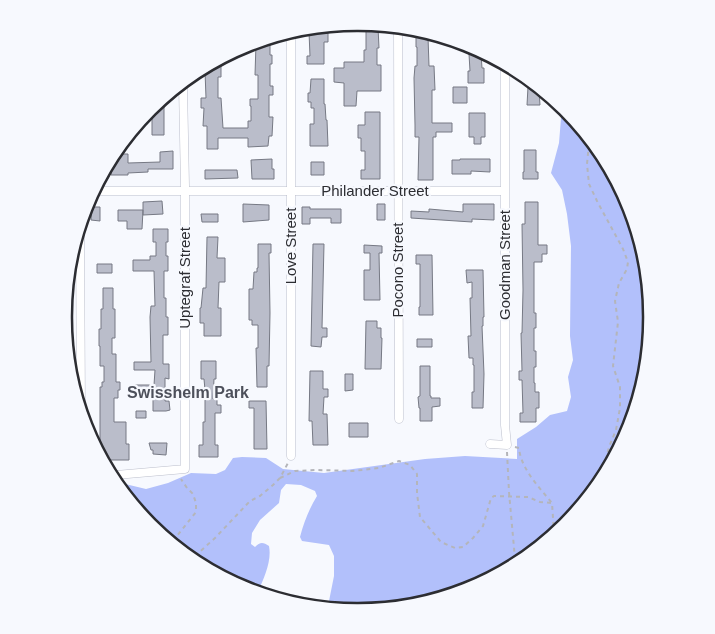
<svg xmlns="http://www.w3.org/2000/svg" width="715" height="634" font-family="Helvetica,sans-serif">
  <rect width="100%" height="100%" fill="#f7f9fe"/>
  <path fill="#b2c0fb" d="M 562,106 L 566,109 L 630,205 L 652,317 L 629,430 L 566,525 L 470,589 L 357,611 L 328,606 L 334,576 L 334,556 L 329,545 L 302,541 L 300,537 C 304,522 309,509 317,496 L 315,491 L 301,485 L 286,484 L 281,490 L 279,503 L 260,520 L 252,533 L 251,544 L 255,547 C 260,542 263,542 269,546 C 272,561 264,578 258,592 C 246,589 236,586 230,575 L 228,574 L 225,576 L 149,525 L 121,483 L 146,489 L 168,483 L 191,473 L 216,474 L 225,470 L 233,458 L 242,457 L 266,458 L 283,469 L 324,473 L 425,459 L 465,456 L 517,459 L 517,439 L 536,427 L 550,415 L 567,411 L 571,397 L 568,377 L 573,360 L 570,336 L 571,246 L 567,214 L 562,190 L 551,173 L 559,143 Z"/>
  <path fill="#babdca" stroke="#767984" d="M 366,24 L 378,27 L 379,48 L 377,48 L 377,65 L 381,65 L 381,91 L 357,91 L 356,106 L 344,106 L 344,83 L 334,82 L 334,68 L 344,68 L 344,62 L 364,62 L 364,50 L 366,50 Z
    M 324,29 L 324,33 L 328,33 L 328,42 L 324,42 L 324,64 L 307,64 L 307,56 L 310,56 L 309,32 Z
    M 416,34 L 428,37 L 429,66 L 434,66 L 435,90 L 432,90 L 432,123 L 452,123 L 452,132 L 436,132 L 436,137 L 433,137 L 433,180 L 418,180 L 419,137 L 415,137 L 415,125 L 414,78 L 415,66 L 417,66 L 417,47 L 416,47 Z
    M 270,40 L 270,55 L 272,55 L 272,64 L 270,64 L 270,86 L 273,86 L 273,95 L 269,95 L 269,117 L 273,117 L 272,136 L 269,136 L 268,146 L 248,147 L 248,138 L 218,138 L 218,149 L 207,149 L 207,126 L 203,126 L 204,108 L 201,108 L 201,98 L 206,98 L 205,71 L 218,63 L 218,66 L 221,66 L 221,77 L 218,77 L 218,98 L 221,98 L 223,128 L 248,128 L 248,121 L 251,121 L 251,106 L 250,106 L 250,99 L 258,99 L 258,75 L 255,75 L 256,43 Z
    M 469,54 L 481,54 L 482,68 L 484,68 L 484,83 L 468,83 L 468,71 L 470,71 Z
    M 311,79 L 324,79 L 324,104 L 325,104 L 326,120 L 327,120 L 328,146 L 310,146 L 310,124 L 314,124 L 314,108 L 311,108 L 311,102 L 308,102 L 308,93 L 310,93 Z
    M 453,87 L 467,87 L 467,103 L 453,103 Z
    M 528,87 L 534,87 L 539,91 L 540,105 L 527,105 Z
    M 164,99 L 164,135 L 152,135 L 152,107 Z
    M 365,112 L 380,112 L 380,179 L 361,179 L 361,170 L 365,170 L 365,151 L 361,151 L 361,138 L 358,138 L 358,125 L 365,125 Z
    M 469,113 L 485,113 L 485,137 L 481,137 L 481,144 L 474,144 L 474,137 L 469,137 Z
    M 524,150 L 536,150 L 536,172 L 538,172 L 538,179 L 523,179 L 523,172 L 524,172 Z
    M 173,151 L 173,169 L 148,169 L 148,172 L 128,173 L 128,175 L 111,175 L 111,166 L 119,154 L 128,154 L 128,163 L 160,162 L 160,152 Z
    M 272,159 L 272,169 L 274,169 L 274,179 L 252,179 L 251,160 Z
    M 460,159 L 490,159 L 490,172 L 471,171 L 471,174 L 452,174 L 452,160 L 460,160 Z
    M 311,162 L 324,162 L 324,175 L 311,175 Z
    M 205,170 L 237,170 L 238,178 L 205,179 Z
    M 162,201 L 163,214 L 143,215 L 143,202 Z
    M 525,202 L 538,202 L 538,245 L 547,245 L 547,254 L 542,254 L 542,262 L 534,262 L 534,313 L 536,313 L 536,328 L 534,328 L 534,351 L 536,351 L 536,367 L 534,367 L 534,383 L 535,383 L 535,392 L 539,392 L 539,408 L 536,408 L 536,422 L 520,422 L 520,413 L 523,413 L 522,380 L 519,380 L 519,371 L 522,371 L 521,333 L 522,333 L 523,290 L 522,224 L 525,224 Z
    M 243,204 L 269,205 L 269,220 L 243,222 Z
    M 377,204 L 385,204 L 385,220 L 377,220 Z
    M 463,204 L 494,204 L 494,220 L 472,219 L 472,222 L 411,218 L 411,211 L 429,212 L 429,209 L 463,212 Z
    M 92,207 L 100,207 L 100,221 L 91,220 Z
    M 302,207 L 310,207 L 310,209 L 341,209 L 341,223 L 331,223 L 331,218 L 310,218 L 310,224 L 302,224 Z
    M 118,210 L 143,210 L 142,229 L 127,229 L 127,221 L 118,221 Z
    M 201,214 L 218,214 L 218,222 L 202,222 Z
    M 153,229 L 168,229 L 168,242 L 166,242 L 166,256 L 168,256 L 168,271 L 164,271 L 164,298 L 166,298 L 166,317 L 168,317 L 168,335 L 163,335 L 163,364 L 169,364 L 169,379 L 165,378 L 165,401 L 169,401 L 170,410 L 166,411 L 153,411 L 153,396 L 147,396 L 147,394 L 134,394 L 134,385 L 154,385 L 155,370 L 134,370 L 134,362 L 151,362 L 150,317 L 151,306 L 155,306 L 154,271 L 133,271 L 133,260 L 150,260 L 150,256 L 156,256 L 156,242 L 153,242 Z
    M 207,237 L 218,237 L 217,258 L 225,258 L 225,282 L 219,282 L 218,308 L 221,308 L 221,336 L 204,336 L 204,323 L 200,323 L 200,308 L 201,308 L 203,288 L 206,288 Z
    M 258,244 L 271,244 L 271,253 L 269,253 L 270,313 L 269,366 L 267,366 L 267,387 L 257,387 L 256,348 L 258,348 L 258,325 L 252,325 L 252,320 L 249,320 L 249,289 L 253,289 L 254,272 L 257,272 L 257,268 L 258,268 Z
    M 313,244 L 324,244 L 322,328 L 327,328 L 327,337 L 322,337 L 321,347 L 311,346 Z
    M 364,245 L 382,246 L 382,253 L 379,253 L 380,300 L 364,300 L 364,270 L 370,270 L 370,253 L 364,253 Z
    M 416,255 L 432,255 L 433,315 L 419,315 L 419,307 L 420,307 L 420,264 L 416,264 Z
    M 97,264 L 112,264 L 112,273 L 97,273 Z
    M 466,270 L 483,270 L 484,317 L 483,317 L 483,326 L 482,326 L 484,374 L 483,408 L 472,408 L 472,392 L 474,392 L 474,365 L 473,365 L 473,358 L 469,358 L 468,336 L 471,336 L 470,298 L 472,298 L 472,282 L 467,283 Z
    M 103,288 L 113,288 L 113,309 L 115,309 L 115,338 L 112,338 L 112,354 L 116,354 L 116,382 L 120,382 L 120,390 L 118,390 L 118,398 L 114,398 L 114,422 L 126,422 L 126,444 L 129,444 L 129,460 L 106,460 L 97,447 L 100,447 L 100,387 L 102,387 L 102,382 L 104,382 L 104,366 L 100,366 L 100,346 L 99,346 L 99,329 L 101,329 L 101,309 L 103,309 Z
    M 366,321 L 377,321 L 377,328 L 381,328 L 381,338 L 382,338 L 381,369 L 365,369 Z
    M 417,339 L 432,339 L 432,347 L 417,347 Z
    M 201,361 L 216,361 L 216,379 L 214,379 L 213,399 L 217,399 L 217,405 L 221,405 L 221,413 L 215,413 L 215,445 L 218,445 L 218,457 L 199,457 L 199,445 L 203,445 L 203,422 L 205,422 L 205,390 L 204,379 L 201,379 Z
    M 420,366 L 430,366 L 430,396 L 431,396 L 431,398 L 440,398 L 440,406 L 432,407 L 432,421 L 420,421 L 420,408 L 419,408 L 418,397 L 420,396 Z
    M 310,371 L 323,371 L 323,389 L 328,389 L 328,397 L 324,397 L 323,414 L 327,414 L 328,445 L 313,445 L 312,421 L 309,421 Z
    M 345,374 L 353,374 L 353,390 L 345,391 Z
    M 249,401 L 266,401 L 267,449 L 254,449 L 254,408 L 249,408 Z
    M 136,411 L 146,411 L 146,418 L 136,418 Z
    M 349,423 L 368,423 L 368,437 L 349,437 Z
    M 149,443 L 167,443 L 166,455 L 153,454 L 153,450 L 151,450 Z"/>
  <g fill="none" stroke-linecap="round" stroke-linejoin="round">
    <g stroke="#bcbfcc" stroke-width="9">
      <path id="street" d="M 398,30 L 399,419
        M 291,36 L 291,456
        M 95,191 L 505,191
        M 80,234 L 81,409
        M 490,444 L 507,445 L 505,425 L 505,68
        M 116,475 L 185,469 L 185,186 L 183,86"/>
    </g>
    <path stroke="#b4b5ba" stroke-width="2" stroke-dasharray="4 4" stroke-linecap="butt" d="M 589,144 L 587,164 L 589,184 L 597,201 L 623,249 L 628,262 L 627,269 L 619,283 L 615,301 L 618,322 L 613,366 L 620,387 L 620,408 L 616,430 L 609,447 L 604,468
      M 649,303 L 651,325
      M 515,447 L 519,448 C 521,469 539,487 552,503
      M 507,452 L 509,492 L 515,559
      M 280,478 L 295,471 L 317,470 L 353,471 L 379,468 L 399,461 L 410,465 L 417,474 L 417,493 L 420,517 L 441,542 L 455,548 L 463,547 L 473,538 L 483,526 L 491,498 L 494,496 L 528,497 L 540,502 L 552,503 L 554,533
      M 173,541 L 196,512 L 196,503 L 193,494 L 187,488 L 181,479
      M 195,556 L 215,538 L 250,501 L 260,496 L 273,485 L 280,478 L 288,463"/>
    <use href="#street" stroke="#fff" stroke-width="8"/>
  </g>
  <g text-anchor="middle" stroke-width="4.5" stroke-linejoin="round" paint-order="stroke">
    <g font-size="15" fill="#2c2d32" stroke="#f7f9fe">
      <text x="375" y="196">Philander Street</text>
      <text transform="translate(291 246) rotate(-90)" y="5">Love Street</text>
      <text transform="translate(505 265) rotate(-90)" y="5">Goodman Street</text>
      <text transform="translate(398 270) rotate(-90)" y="5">Pocono Street</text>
      <text transform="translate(185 278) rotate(-90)" y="5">Uptegraf Street</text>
    </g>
    <g font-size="16" font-weight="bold" fill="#4d505b" stroke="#f7f9fe">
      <text x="188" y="398">Swisshelm Park</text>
    </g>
  </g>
  <path d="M0 0H715V634H0ZM357 31H358A285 285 0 0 1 643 316V318A285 285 0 0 1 358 603H357A285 285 0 0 1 72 318V316A285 285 0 0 1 357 31Z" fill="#f7f9fe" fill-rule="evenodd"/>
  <path fill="none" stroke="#2c2d32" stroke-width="2.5" d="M357 31H358A285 285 0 0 1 643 316V318A285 285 0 0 1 358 603H357A285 285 0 0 1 72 318V316A285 285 0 0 1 357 31Z"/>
</svg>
